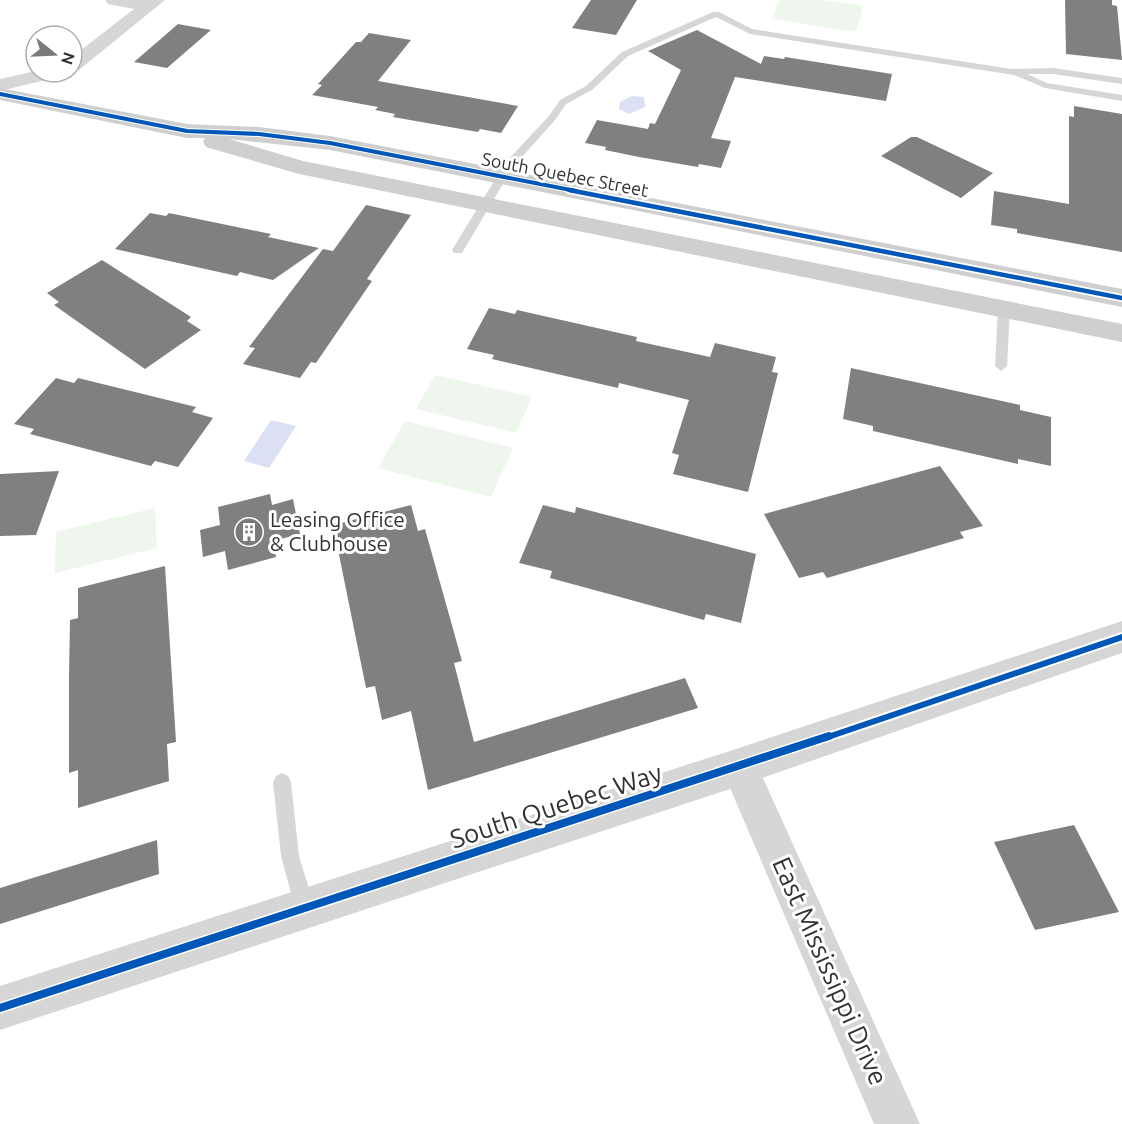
<svg xmlns="http://www.w3.org/2000/svg" width="1122" height="1124" font-family="Ubuntu,sans-serif">
  <rect width="100%" height="100%" fill="#fff"/>
  <path fill="#eef6ed" d="M 779,0 L 822,0 L 863,6 L 856,32 L 772,19 Z
    M 435,375 L 532,397 L 516,433 L 416,409 Z
    M 405,421 L 513,448 L 491,497 L 378,468 Z
    M 155,508 L 157,548 L 55,573 L 56,532 Z"/>
  <path fill="#dbe0f4" d="M 632,96 L 644,97 L 645,107 L 629,114 L 619,109 L 620,102 Z
    M 271,420 L 296,426 L 269,468 L 244,461 Z"/>
  <path fill="#808080" d="M 591,0 L 637,0 L 616,35 L 572,28 Z
    M 1065,0 L 1112,0 L 1112,5 L 1117,6 L 1122,60 L 1066,54 Z
    M 178,24 L 211,30 L 167,68 L 134,62 Z
    M 697,30 L 761,64 L 764,56 L 784,59 L 785,57 L 892,74 L 886,101 L 735,77 L 711,138 L 731,141 L 721,168 L 699,164 L 698,167 L 639,157 L 605,150 L 606,147 L 585,143 L 597,120 L 648,129 L 650,123 L 655,124 L 681,70 L 648,51 Z
    M 369,33 L 411,40 L 378,81 L 518,106 L 501,133 L 480,129 L 478,132 L 393,117 L 395,114 L 375,110 L 378,107 L 312,95 L 322,85 L 318,84 L 356,42 L 361,42 Z
    M 1074,106 L 1122,114 L 1122,252 L 1017,233 L 1017,229 L 991,225 L 994,191 L 1069,204 L 1069,116 L 1074,117 Z
    M 911,137 L 917,137 L 993,173 L 961,198 L 881,156 Z
    M 366,205 L 411,215 L 367,279 L 372,281 L 316,363 L 311,362 L 300,378 L 243,364 L 255,348 L 249,347 L 323,249 L 333,251 Z
    M 150,213 L 166,216 L 169,213 L 271,234 L 268,237 L 319,248 L 273,280 L 240,272 L 237,276 L 115,249 Z
    M 102,260 L 191,317 L 187,321 L 201,330 L 145,369 L 54,305 L 59,302 L 47,293 Z
    M 489,308 L 515,314 L 517,310 L 637,337 L 636,341 L 710,357 L 715,343 L 776,357 L 772,372 L 778,373 L 748,492 L 673,474 L 679,455 L 672,453 L 689,400 L 619,383 L 618,388 L 492,359 L 494,355 L 467,349 Z
    M 851,368 L 1020,405 L 1020,410 L 1051,417 L 1051,466 L 1018,459 L 1018,464 L 873,431 L 873,426 L 843,419 Z
    M 56,378 L 74,383 L 78,378 L 196,407 L 192,412 L 213,418 L 178,467 L 155,461 L 151,466 L 30,434 L 34,429 L 14,424 Z
    M 940,466 L 983,526 L 960,532 L 964,538 L 827,578 L 823,572 L 799,578 L 764,514 Z
    M 59,471 L 36,535 L 0,536 L 0,474 Z
    M 270,494 L 272,505 L 293,499 L 300,534 L 273,541 L 276,557 L 228,570 L 225,551 L 203,557 L 200,530 L 220,525 L 218,507 Z
    M 411,505 L 418,531 L 425,529 L 462,661 L 454,663 L 474,742 L 685,678 L 698,708 L 428,790 L 411,711 L 382,720 L 375,686 L 366,688 L 333,525 Z
    M 543,505 L 575,513 L 576,507 L 756,554 L 741,623 L 706,614 L 704,620 L 609,594 L 550,578 L 552,571 L 519,563 Z
    M 165,566 L 176,742 L 167,744 L 169,781 L 78,808 L 78,770 L 69,773 L 69,675 L 70,620 L 78,618 L 78,588 Z
    M 1074,825 L 1119,912 L 1035,930 L 994,842 Z
    M 157,840 L 159,874 L 0,924 L 0,888 Z"/>
  <g fill="none" stroke-linecap="round" stroke-linejoin="round">
    <path fill="#d6d6d6" fill-rule="evenodd" d="M 713,12 L 719,12 L 752,29 L 777,33 L 1012,69 L 1053,68 L 1122,78 L 1122,84 L 1053,74 L 1027,74 L 1047,83 L 1122,95 L 1122,101 L 1045,88 L 1014,75 L 750,34 L 716,17 L 628,56 L 592,90 L 566,104 L 555,120 L 513,167 L 462,253 L 454,253 L 452,250 L 505,163 L 549,116 L 560,100 L 586,86 L 622,52 Z
      M 1004,305 L 1010,309 L 1007,366 L 1001,371 L 995,366 L 998,309 Z
      M 282,773 L 288,776 L 291,782 L 299,856 L 315,908 L 312,915 L 305,918 L 298,915 L 295,908 L 281,856 L 273,782 L 276,776 Z"/>
    <path fill="#d6d6d6" fill-rule="evenodd" d="M 105,0 L 165,0 L 79,70 L 72,72 L 72,57 L 134,9 L 108,4 Z
      M 36,71 L 65,72 L 62,76 L 0,91 L 0,79 Z
      M 739,749 L 752,754 L 920,1124 L 874,1124 L 721,767 L 726,754 Z"/>
    <path fill="#d6d6d6" fill-rule="evenodd" d="M 1122,621 L 1122,653 L 739,786 L 0,1030 L 0,986 L 739,748 Z"/>
    <path fill="#cfcfcf" fill-rule="evenodd" d="M 0,88 L 187,124 L 259,127 L 330,136 L 1122,289 L 1122,307 L 330,150 L 229,139 L 303,161 L 1122,324 L 1122,342 L 299,174 L 206,147 L 203,142 L 205,138 L 187,138 L 0,100 Z"/>
    <g stroke="#fff" stroke-width="6">
      <path id="cycleway-far3" d="M 0,94 L 187,131 L 259,134 L 330,143 L 576,191"/>
    </g>
    <g stroke="#fff" stroke-width="8">
      <path id="cycleway-far2" d="M 569,190 L 1122,298"/>
    </g>
    <g stroke="#fff" stroke-width="10">
      <path id="cycleway-far1" d="M 825,738 L 1122,637"/>
    </g>
    <g stroke="#fff" stroke-width="11">
      <path id="cycleway" d="M 0,1008 L 829,736"/>
    </g>
    <use href="#cycleway-far3" stroke="#0057b8" stroke-width="4"/>
    <use href="#cycleway-far2" stroke="#0057b8" stroke-width="4.5"/>
    <use href="#cycleway-far1" stroke="#0057b8" stroke-width="6"/>
    <use href="#cycleway" stroke="#0057b8" stroke-width="8"/>
  </g>
  <defs>
    <g id="building-disc" transform="scale(1.5)"><circle r="9.5" fill="#7a7a7a" stroke="#fff"/><path d="M-4-6H4V6H1V3H-1V6H-4ZM-2.5-4.3h1.7v1.8h-1.7ZM.8-4.3h1.7v1.8H.8ZM-2.5-1h1.7V.8h-1.7ZM.8-1h1.7V.8H.8Z" fill="#fff"/></g>
  </defs>
  <g fill-rule="evenodd">
    <use href="#building-disc" x="249" y="532"/>
  </g>
  <g text-anchor="middle" stroke-width="6" stroke-linejoin="round" paint-order="stroke">
    <g font-size="18" fill="#323232" stroke="#fff">
      <text transform="translate(565 175) rotate(11)" y="6">South Quebec Street</text>
    </g>
    <g font-size="21" fill="#323232" stroke="#fff" text-anchor="start">
      <text x="270" y="527">Leasing Office<tspan x="270" dy="24">&amp; Clubhouse</tspan></text>
    </g>
    <g font-size="26" fill="#323232" stroke="#fff">
      <text transform="translate(556 806) rotate(-18)" y="9">South Quebec Way</text>
      <text transform="translate(830 971) rotate(66)" y="9">East Mississippi Drive</text>
    </g>
  </g>
  <g transform="translate(54 54) rotate(108)"><circle r="28" fill="#ffffff" stroke="#adadad" stroke-width="1.5"/>
  <path d="M0-4.5L10 22L0 15L-10 22Z" fill="#7a7a7a"/>
  <text y="-9" font-size="16" font-weight="bold" text-anchor="middle" fill="#323232">N</text>
  </g>
</svg>
